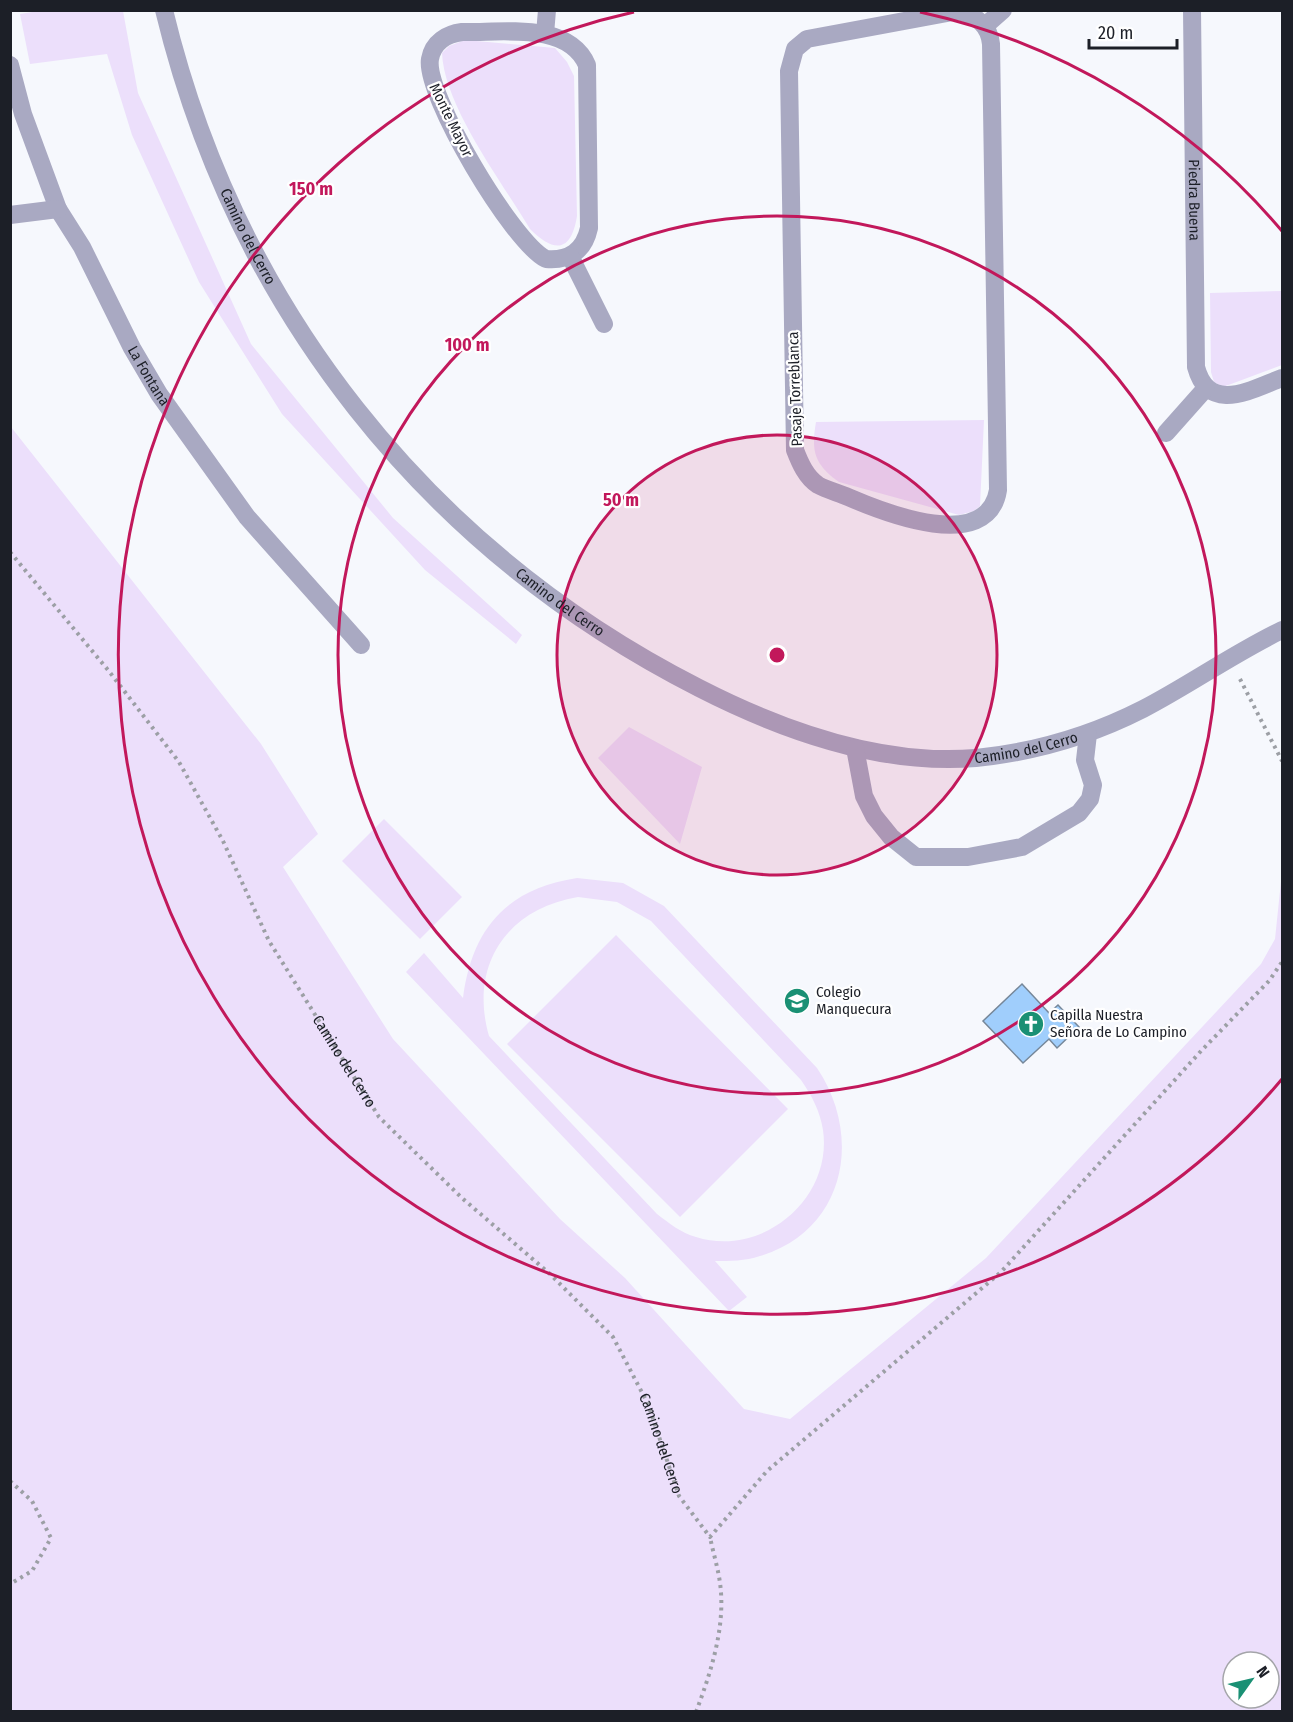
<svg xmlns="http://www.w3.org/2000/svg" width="1293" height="1722" font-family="'Fira Sans Condensed',sans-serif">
  <rect width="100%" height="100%" fill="#f6f8fd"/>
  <path fill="#ecdffb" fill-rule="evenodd" d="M 38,11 L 123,11 L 138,93 L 251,344 L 393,518 L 522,635 L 516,644 L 425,570 L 282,414 L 199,282 L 132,135 L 107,54 L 30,64 L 20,14 Z
    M 465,40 L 555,48 L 567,62 L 574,76 L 577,216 C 571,254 553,252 530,229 C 502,182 444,106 442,53 L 449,46 Z
    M 1282,291 L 1282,365 L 1223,387 L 1214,382 L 1211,372 L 1210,293 Z
    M 984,420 L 980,506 L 974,511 L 959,515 L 839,482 C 814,464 811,451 816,422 Z
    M 11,427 L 261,744 L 318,834 L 283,867 L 393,1039 L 560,1219 L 625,1278 L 744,1409 L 790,1419 L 986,1258 L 1261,964 L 1275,939 L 1282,872 L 1282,1711 L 11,1711 ZM 1233,1662 L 1269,1662 L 1269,1698 L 1233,1698 Z
    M 629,727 L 702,767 L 680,844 L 598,758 Z
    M 384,819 L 462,897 L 420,939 L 342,861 Z
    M 577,878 L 623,883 L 664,906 L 817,1068 C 863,1136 846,1230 760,1256 C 745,1261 730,1261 715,1261 L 747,1297 L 729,1311 L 406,972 L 424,953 L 463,998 C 472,929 506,889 577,878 ZM 578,897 L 617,902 L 651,921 L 801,1080 C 812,1096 820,1111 823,1130 C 833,1199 762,1258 696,1237 C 681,1233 669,1223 657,1214 L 489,1036 C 469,966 506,909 578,897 Z
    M 616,935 L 788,1109 L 680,1217 L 507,1044 Z"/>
  <path fill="#a0cefc" stroke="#768799" stroke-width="1.5" d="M 1022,984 L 1049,1013 L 1058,1005 L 1079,1027 L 1057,1048 L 1049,1039 L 1023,1063 L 983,1021 Z"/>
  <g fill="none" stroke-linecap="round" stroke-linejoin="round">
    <g stroke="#9c9fa5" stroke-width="4" stroke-dasharray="3 4.5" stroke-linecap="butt">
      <path id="s1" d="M 10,552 L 108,670 L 179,762 L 223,841 L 269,941 L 379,1117 L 462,1198 L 550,1274 L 613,1337 L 648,1404 L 679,1496 L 710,1537 L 767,1471 L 1001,1272 L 1201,1051 L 1269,981 L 1282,962"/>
      <path d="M 1240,679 L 1282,761"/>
      <path d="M 10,1481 L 32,1501 L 51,1538 L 32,1571 L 10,1584"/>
      <path d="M 696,1712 C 711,1672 726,1626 720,1583 C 718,1568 713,1552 710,1537"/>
    </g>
    <g stroke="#a9a9c2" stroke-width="18">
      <path id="s2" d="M 164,10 C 236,308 426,549 699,688 C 783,731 880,766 976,758 C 1035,752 1090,736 1143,709 C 1191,684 1234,653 1282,630"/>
      <path id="s3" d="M 1192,10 L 1196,367 C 1209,415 1252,389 1282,378"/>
      <path d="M 958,11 C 977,16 989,25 991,44 L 998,490 C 988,554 885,513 848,497 C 839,493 827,490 818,485 C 806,477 800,463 795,450 L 789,71 L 795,49 L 807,39 Z"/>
      <path d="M 986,25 L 1003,10"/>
      <path d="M 462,32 C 501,33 568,21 587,65 L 589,228 C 584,251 569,261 546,259 C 513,243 424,94 430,59 C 433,42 447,34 462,32 Z"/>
      <path d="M 545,34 L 547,10"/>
      <path id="s4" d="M 10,65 L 23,114 L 58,209 L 82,247 L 132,348 L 159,394 L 247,517 L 361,645"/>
      <path d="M 10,215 L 58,209"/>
      <path d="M 570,256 L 604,324"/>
      <path d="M 1166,433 L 1206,388"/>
      <path d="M 855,748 L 864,796 L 874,816 L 891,837 L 916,857 L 968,857 L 1022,847 L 1079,813 L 1090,799 L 1093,785 L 1085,760 L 1088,734"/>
    </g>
  </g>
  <circle cx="777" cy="655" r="220" fill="#c2185b" fill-opacity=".12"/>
  <g fill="none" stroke="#c2185b" stroke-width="3">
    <circle cx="777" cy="655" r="220"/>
    <circle cx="777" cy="655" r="439"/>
    <path d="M1282 1079A659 659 0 1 1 634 12M920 12A659 659 0 0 1 1282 231"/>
  </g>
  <defs>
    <g id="school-disc" transform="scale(1.35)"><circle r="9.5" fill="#1a9074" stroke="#fff"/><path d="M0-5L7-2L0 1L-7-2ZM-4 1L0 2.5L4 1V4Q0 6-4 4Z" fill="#fff"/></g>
    <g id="church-disc" transform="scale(1.35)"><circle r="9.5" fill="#1a9074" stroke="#fff"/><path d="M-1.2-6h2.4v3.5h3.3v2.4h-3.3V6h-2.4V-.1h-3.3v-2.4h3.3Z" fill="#fff"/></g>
  </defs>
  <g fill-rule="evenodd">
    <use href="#school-disc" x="797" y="1001"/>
    <use href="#church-disc" x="1031" y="1024"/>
  </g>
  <g text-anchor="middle" stroke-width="4.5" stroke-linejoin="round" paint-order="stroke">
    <g font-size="15" fill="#1c1f27" stroke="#fff">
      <text transform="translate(451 120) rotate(64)" y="5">Monte Mayor</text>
      <text dy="5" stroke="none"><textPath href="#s3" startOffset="190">Piedra Buena</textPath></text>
      <text dy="5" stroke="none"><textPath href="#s2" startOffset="242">Camino del Cerro</textPath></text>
      <text dy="5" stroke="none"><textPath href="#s4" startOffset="342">La Fontana</textPath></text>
      <text transform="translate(795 389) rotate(-92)" y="5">Pasaje Torreblanca</text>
      <text dy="5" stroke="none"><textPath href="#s2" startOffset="728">Camino del Cerro</textPath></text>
      <text dy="5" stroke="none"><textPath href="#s2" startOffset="1232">Camino del Cerro</textPath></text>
      <text dy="5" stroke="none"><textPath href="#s1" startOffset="612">Camino del Cerro</textPath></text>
      <text dy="5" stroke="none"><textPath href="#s1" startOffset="1116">Camino del Cerro</textPath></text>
    </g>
    <g font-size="15" fill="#1c1f27" stroke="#fff" text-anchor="start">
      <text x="816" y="997">Colegio<tspan x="816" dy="17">Manquecura</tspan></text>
      <text x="1050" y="1020">Capilla Nuestra<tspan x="1050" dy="17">Señora de Lo Campino</tspan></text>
    </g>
  </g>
  <circle cx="777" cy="655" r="9" fill="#c2185b" stroke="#fff" stroke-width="3"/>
  <g font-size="18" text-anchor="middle" font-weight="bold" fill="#c2185b" stroke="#fff" stroke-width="4.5" stroke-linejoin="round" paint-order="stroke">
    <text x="311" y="195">150 m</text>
    <text x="467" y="351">100 m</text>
    <text x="621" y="506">50 m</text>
  </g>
  <rect width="1293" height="1722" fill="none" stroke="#1c1f27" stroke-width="24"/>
  <g transform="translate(1251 1680) rotate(56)"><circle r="28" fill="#ffffff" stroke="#a4a5a9" stroke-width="1.5"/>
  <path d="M0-4.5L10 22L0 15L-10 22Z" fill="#1a9074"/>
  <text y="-9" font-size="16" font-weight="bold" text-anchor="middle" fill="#1c1f27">N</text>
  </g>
  <path d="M1089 39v9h88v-9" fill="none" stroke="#1c1f27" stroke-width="3"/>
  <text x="1098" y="39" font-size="18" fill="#1c1f27" stroke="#ffffff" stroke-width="4.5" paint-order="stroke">20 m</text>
</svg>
